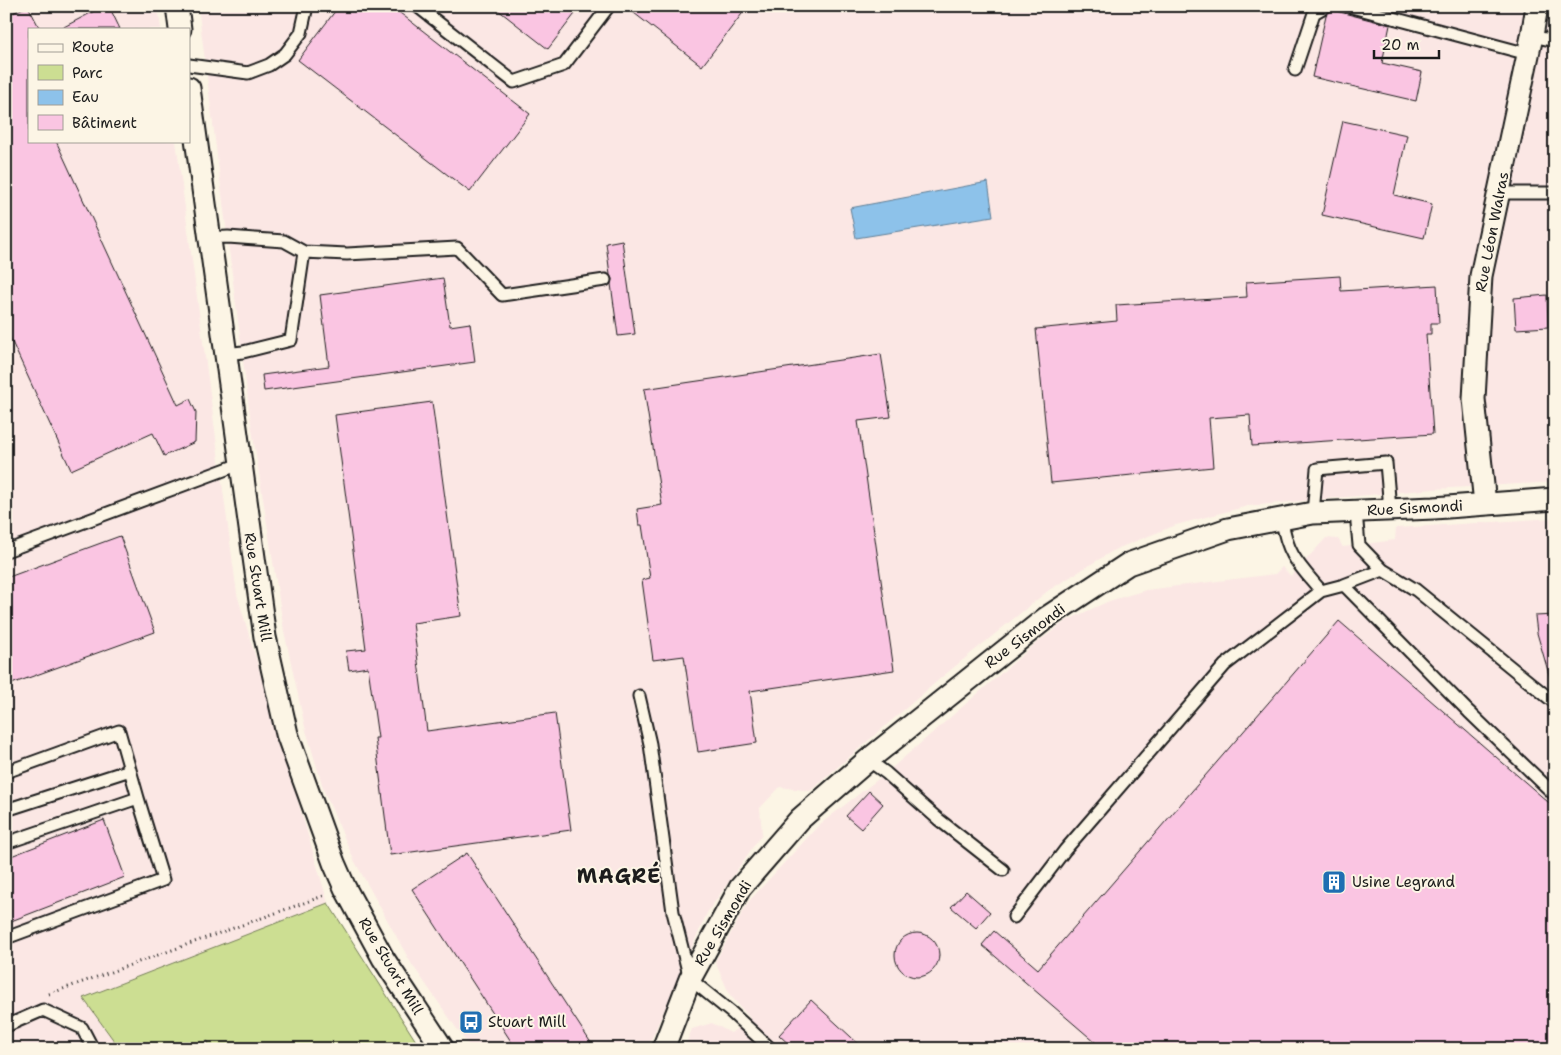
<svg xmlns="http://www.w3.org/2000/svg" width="1561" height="1055" font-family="'Shantell Sans',sans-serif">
  <rect width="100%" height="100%" fill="#fcf5e5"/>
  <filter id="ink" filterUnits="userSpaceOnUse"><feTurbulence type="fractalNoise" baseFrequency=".02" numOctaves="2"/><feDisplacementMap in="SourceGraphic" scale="10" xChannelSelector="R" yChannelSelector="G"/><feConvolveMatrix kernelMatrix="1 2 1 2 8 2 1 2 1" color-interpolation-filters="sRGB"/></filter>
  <g filter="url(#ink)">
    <path fill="#fbe7e4" d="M 6,6 L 158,6 L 161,29 L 29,29 L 29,141 L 176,141 L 237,594 L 328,903 L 83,998 L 120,1049 L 6,1049 Z
      M 198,6 L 1555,6 L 1555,482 L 1434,489 L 1248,506 L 1176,525 L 1116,549 L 1049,590 L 942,677 L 810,791 L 780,787 L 760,808 L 762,834 L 707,913 L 647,1049 L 471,1049 L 411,963 L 354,860 L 324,791 L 305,727 L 284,631 L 251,423 Z
      M 1555,518 L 1555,1049 L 684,1049 L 692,1029 L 712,1023 L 731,1033 L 750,1018 L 730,995 L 715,962 L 749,901 L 819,825 L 886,773 L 1035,644 L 1066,621 L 1109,601 L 1146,590 L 1275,574 L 1282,567 L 1291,576 L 1326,538 L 1338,539 L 1343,547 L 1395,540 L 1396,528 Z"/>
    <path fill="#ccde92" stroke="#747d57" d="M 328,903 L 421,1049 L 210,1049 L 208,1041 L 193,1049 L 120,1049 L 83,998 Z"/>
    <path fill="#8dc2ea" stroke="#608098" d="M 988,182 L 993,216 L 856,238 L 850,208 Z"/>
    <path fill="#fac5e2" stroke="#1c1c1c" d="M 28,6 L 40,29 L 29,29 L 29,141 L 56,141 L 178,405 L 190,399 L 196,412 L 195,442 L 164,456 L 153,433 L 71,470 L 6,329 L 6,16 Z
      M 104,6 L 109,6 L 120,29 L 60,29 Z
      M 339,6 L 391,6 L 530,114 L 470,192 L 298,60 Z
      M 493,6 L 581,6 L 548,49 Z
      M 625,6 L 748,6 L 702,66 Z
      M 1332,10 L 1390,25 L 1382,63 L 1422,72 L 1416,101 L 1312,77 L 1326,15 Z
      M 1343,121 L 1407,135 L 1394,195 L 1432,204 L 1424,238 L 1322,215 Z
      M 622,240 L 635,334 L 618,336 L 611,284 L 612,279 L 610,275 L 606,243 Z
      M 1340,276 L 1341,291 L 1437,285 L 1439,323 L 1431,323 L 1431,334 L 1426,334 L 1433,434 L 1252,446 L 1250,415 L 1209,418 L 1213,467 L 1051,483 L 1036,329 L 1117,321 L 1116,305 L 1247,297 L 1246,282 Z
      M 443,278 L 450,326 L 470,323 L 475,362 L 264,391 L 262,375 L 329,366 L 320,295 Z
      M 1547,295 L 1548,327 L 1516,329 L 1514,298 Z
      M 881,354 L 891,417 L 858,421 L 894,670 L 750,691 L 757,743 L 698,752 L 684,656 L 653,660 L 642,580 L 650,578 L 642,525 L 639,525 L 637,509 L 662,505 L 644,389 Z
      M 432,402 L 461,616 L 413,623 L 427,731 L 555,713 L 571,830 L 390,855 L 375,738 L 378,738 L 368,667 L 349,670 L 346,651 L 366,649 L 335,415 Z
      M 120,536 L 155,632 L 6,686 L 6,578 Z
      M 1555,615 L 1555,677 L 1550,678 L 1537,633 L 1535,616 Z
      M 1339,621 L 1555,808 L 1555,1049 L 1103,1049 L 982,945 L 994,931 L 1038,969 Z
      M 869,791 L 883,804 L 861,829 L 846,816 Z
      M 104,820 L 125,877 L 6,923 L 6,858 Z
      M 467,853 L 595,1049 L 516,1049 L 412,889 Z
      M 966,891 L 990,912 L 976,928 L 951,907 Z
      M895 955a22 22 0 1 1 44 0a22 22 0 1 1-44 0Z
      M 811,1000 L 864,1049 L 794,1049 L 779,1035 Z"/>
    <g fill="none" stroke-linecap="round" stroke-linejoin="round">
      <g stroke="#1c1c1c" stroke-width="15">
        <path id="service" d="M 417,6 L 514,82 L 564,65 L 609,6
          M 1348,6 L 1528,54
          M 1532,36 L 1555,41
          M 189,65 L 248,73 L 269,65 L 285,54 L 301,33 L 307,6
          M 1295,70 L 1314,13 L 1326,6
          M 1499,193 L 1555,193
          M 209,238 L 228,237 L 284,241 L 304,252
          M 225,354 L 243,352 L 291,340 L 304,252 L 347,254 L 457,248 L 502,295 L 605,280
          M 1356,512 L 1359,545 L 1383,570 L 1416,590 L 1555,703
          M 1313,513 L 1317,469 L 1386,463 L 1390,509
          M 6,551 L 240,464
          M 1344,585 L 1469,712 L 1555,795
          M 1321,591 L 1344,585 L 1383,570
          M 639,696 L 650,744 L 673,912 L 690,979 L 732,1013 L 771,1049
          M 868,760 L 886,773 L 938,819 L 1003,870
          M 6,772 L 119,731 L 138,798 L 6,843
          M 6,810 L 130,770
          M 1014,917 L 1065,850 L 1225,665 L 1321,591 C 1299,565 1287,555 1282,520
          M 6,938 L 163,880 L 138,798
          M 6,1026 L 43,1010 L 82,1028 L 93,1049"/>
      </g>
      <g stroke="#1c1c1c" stroke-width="25">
        <path id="minor" d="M 177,6 L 180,29
          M 189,88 L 265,637 L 287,734 L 334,863 L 345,888 L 383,958 L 443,1049
          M 1485,504 L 1474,399 L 1481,276 L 1532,36 L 1537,6
          M 663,1049 L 690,979 L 740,888 L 800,819 L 868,760 L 1046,618 L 1128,564 L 1228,529 L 1313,513 L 1434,508 L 1555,499"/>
      </g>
      <path stroke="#1c1c1c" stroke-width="3" stroke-dasharray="1 4" stroke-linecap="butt" d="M 49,994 L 326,895"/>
      <use href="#service" stroke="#fcf5e5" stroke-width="11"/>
      <use href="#minor" stroke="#fcf5e5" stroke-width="21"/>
    </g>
  </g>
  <defs>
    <g id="building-square" transform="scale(1.25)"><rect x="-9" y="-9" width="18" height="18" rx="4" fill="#1f6fb2" stroke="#fcf5e5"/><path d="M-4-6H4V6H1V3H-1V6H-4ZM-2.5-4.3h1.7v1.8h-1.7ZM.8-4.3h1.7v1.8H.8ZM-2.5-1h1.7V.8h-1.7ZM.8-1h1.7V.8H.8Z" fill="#fff"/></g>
    <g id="bus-square" transform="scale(1.25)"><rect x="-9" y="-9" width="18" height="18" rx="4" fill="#1f6fb2" stroke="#fcf5e5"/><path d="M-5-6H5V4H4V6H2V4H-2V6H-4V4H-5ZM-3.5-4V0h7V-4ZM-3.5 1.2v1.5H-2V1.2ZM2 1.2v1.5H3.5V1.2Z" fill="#fff"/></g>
  </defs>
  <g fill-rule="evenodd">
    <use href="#building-square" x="1334" y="882"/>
    <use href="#bus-square" x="471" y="1022"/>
  </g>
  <g text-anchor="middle" stroke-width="4" stroke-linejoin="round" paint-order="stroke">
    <g font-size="15" fill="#1c1c1c" stroke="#fcf5e5">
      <text transform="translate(1492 232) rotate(-79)" y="5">Rue Léon Walras</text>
      <text transform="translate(1415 508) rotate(-3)" y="5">Rue Sismondi</text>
      <text transform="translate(258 587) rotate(81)" y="5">Rue Stuart Mill</text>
      <text transform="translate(1025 636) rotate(-37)" y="5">Rue Sismondi</text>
      <text transform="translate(723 923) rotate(-59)" y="5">Rue Sismondi</text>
      <text transform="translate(391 966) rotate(59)" y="5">Rue Stuart Mill</text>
    </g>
    <g font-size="15" fill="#1c1c1c" stroke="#fcf5e5" text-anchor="start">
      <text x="1352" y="887">Usine Legrand</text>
      <text x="488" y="1027">Stuart Mill</text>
    </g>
    <g font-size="20" font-weight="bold" letter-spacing="1" fill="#1c1c1c" stroke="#fcf5e5">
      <text x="619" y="883">MAGRÉ</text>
    </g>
  </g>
  <rect width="1561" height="1055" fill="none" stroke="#fcf5e5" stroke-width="25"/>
  <rect x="12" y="12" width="1536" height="1030" fill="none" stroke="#1c1c1c" stroke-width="2" filter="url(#ink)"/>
  <rect x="28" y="28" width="162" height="115" fill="#fcf5e5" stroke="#a29e95"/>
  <rect x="38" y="44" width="25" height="8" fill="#fcf5e5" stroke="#a29e95"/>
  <text x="72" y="52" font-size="15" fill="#1c1c1c">Route</text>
  <rect x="38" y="65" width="25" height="15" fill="#ccde92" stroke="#a29e95"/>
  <text x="72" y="78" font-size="15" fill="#1c1c1c">Parc</text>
  <rect x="38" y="90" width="25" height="15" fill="#8dc2ea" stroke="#a29e95"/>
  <text x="72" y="102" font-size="15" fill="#1c1c1c">Eau</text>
  <rect x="38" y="115" width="25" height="15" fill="#fac5e2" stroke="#a29e95"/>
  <text x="72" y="128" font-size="15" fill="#1c1c1c">Bâtiment</text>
  <path d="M1374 50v8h65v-8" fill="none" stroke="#1c1c1c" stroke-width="2.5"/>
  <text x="1381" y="50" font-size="15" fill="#1c1c1c" stroke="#fcf5e5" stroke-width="4" paint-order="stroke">20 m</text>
</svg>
